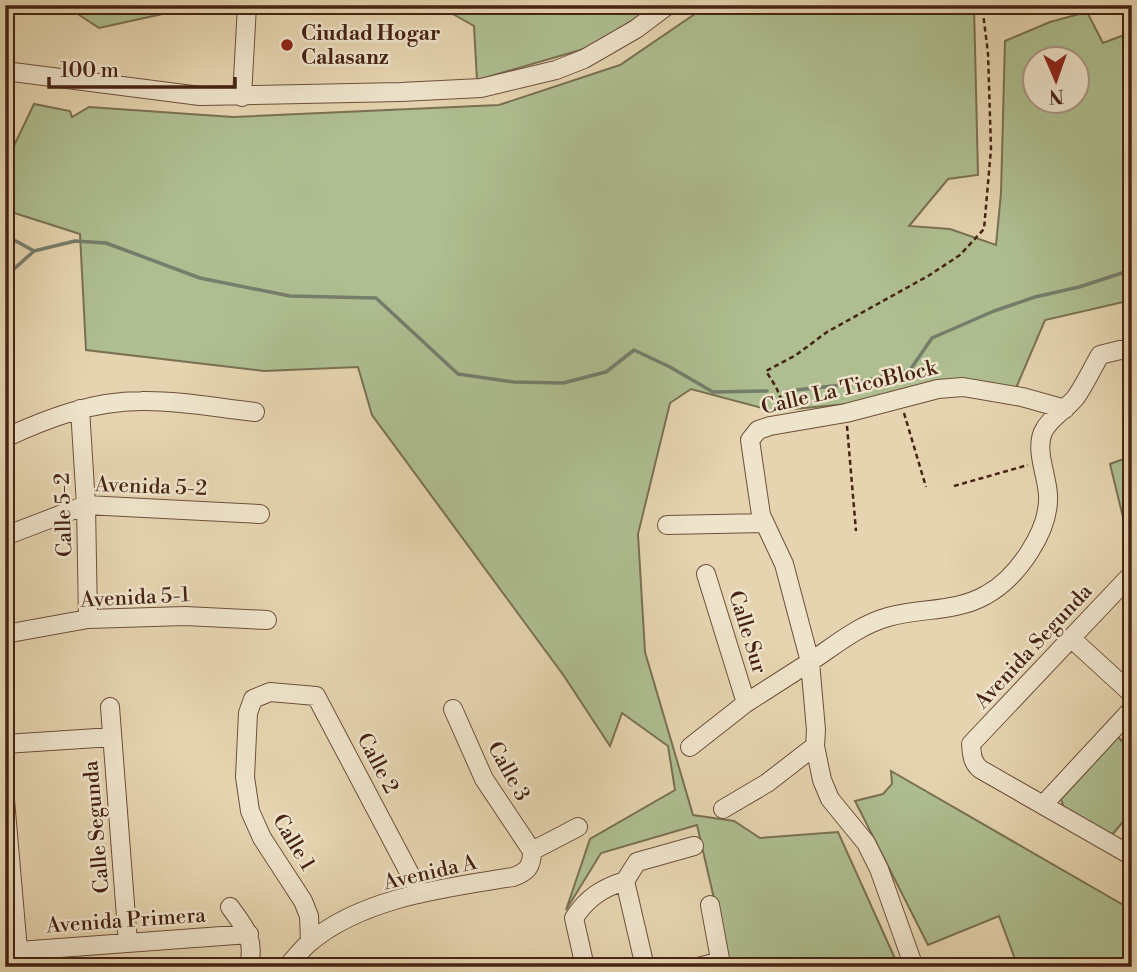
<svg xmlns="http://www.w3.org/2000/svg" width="1137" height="972" font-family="'Libre Bodoni',serif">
  <rect width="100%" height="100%" fill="#e5d4af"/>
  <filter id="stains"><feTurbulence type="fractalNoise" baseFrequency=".00286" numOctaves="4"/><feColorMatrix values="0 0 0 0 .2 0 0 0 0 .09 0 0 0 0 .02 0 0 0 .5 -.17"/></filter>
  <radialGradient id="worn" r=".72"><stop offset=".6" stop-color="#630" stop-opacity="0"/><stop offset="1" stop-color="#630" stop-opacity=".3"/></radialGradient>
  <path fill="#aebe90" stroke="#7a7052" stroke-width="2" fill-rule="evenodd" d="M 5,5 L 181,5 L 176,11 L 99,28 L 64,5 L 5,8 Z
    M 437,5 L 655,5 L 594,46 L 477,80 L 474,26 Z
    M 708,5 L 974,5 L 978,175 L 948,179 L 909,226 L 950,229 L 996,245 L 1001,193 L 1005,41 L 1050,22 L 1087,12 L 1103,43 L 1132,32 L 1132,300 L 1045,320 L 1016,388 L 773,411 L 691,389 L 670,403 L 638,534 L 645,652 L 693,815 L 734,821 L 760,838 L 838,832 L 897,963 L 886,967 L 721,967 L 728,959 L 697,825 L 601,853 L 566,910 L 590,839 L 675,790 L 668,746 L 622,713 L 610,746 L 564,676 L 372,415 L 358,367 L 264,371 L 86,350 L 80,234 L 5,210 L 5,155 L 11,152 L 34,104 L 70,111 L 72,117 L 89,107 L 233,117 L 499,105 L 620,65 ZM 1036,60 L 1078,60 L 1078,102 L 1036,102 Z
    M 1132,456 L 1132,554 L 1110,464 Z
    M 1118,737 L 1132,751 L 1132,811 L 1112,835 L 1064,808 L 1061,799 Z
    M 891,771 L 1132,910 L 1132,967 L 1018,967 L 999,916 L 928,945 L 855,801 L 883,794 L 892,784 Z"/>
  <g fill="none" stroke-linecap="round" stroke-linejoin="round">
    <path stroke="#767d6b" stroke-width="3.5" d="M 5,235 L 34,251
      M 5,277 L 34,251 L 75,241 L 106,243 L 200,278 L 290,296 L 376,298 L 458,374 L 514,382 L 563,383 L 606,372 L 634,350 L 670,367 L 713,392 L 767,391
      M 787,391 L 851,384 L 910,370 L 932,338 L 994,311 L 1035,297 L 1079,287 L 1122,273 L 1132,273"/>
    <g stroke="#6e4f3a" stroke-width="20">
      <path id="minor" d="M 5,71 L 200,96 L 401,92 L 481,88 L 556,70 L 584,59 L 636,29 L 668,5
        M 242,97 L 247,5
        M 80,409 L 86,505 L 88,619
        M 5,438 C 48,418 93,401 141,401 C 178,400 218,408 255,412
        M 667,525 L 765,523
        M 5,536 L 86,505 L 260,514
        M 706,574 L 746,703
        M 1128,578 L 971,744 C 972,755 972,762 980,769 L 1132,856
        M 5,634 L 88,619 L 185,616 L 267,620
        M 1072,639 L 1132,694
        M 110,707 L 128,943
        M 453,709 L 484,779 L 532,851
        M 5,744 L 112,737
        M 690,747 L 746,703 L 810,662 L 784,564 L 761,515 L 750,440 L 758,430 L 770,426 L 846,413 L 938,389 L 963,387 L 1022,397 L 1065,409
        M 5,800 L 18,950
        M 1043,805 L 1132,709
        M 723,809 L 767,783 L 815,746
        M 625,881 L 645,967
        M 625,881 L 637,862 L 694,846
        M 230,907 C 246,929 255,938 249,967
        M 310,942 L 309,916 L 303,901 L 262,838 L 250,811 L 245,777 L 248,713 L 253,699 L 270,692 L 316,696 L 420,893
        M 5,952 L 249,934
        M 287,967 C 294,959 301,950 309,943 C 363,897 446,888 513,877 C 527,872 532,867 532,851 L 578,827
        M 585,967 L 574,918 C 587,898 602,888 625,881
        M 698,967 L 714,963 L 720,959 L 710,905
        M 914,967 L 879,869 L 866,843 L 830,799 L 822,780 L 815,746 L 816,730 L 810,662 C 834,646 859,625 888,617 C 919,608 957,612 986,595 C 1017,578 1050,531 1048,495 C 1047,475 1035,451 1043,432 C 1050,417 1066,410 1076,397 C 1085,384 1092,369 1100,355 L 1120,350 L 1132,351"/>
    </g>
    <path stroke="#462313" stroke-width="2.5" stroke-dasharray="5 3.5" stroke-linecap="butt" d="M 785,408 L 776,387 L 766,371 L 796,355 L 827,332 L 928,276 L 960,255 L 984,229 L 991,149 L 988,53 L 982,5
      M 904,413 L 926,487
      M 847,426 L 856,531
      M 954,486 L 1028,465"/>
    <use href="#minor" stroke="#eee3cb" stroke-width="18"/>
  </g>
  <circle fill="#8f2418" stroke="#eee3cb" stroke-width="2.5" cx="287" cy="45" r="7"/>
  <g text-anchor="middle" stroke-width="5" stroke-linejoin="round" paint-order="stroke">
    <g font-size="21" font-weight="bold" fill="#462313" stroke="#eee3cb" text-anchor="start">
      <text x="301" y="40">Ciudad Hogar<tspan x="301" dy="24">Calasanz</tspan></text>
    </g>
    <g font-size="21" fill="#462313" stroke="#eee3cb">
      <text transform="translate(849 387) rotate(-13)" y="7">Calle La TicoBlock</text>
      <text transform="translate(151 486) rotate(2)" y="7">Avenida 5-2</text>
      <text transform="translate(63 515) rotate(-92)" y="7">Calle 5-2</text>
      <text transform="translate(135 597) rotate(-3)" y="7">Avenida 5-1</text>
      <text transform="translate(748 632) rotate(73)" y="7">Calle Sur</text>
      <text transform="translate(1033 646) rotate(-47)" y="7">Avenida Segunda</text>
      <text transform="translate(378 763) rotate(62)" y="7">Calle 2</text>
      <text transform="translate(509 771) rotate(61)" y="7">Calle 3</text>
      <text transform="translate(96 827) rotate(-95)" y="7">Calle Segunda</text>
      <text transform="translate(294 842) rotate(59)" y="7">Calle 1</text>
      <text transform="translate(430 872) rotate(-13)" y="7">Avenida A</text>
      <text transform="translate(126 920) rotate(-4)" y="7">Avenida Primera</text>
    </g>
  </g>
  <rect width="1137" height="972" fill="none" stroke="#e5d4af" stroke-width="28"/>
  <rect x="7" y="7" width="1123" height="958" fill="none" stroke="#462313" stroke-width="3.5"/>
  <rect x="14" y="14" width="1109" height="944" fill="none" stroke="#462313" stroke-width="2"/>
  <g transform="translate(1056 80) rotate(178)"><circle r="33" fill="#eee3cb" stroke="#ab9681" stroke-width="2"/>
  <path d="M0-5L12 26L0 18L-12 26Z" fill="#8f2418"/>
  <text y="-10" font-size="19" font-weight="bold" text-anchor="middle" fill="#462313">N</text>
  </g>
  <path d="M49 77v10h186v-10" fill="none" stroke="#462313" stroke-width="3.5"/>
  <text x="60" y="77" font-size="21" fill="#462313" stroke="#eee3cb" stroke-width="5" paint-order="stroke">100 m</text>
  <rect width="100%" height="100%" filter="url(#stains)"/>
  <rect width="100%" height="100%" fill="url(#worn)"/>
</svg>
